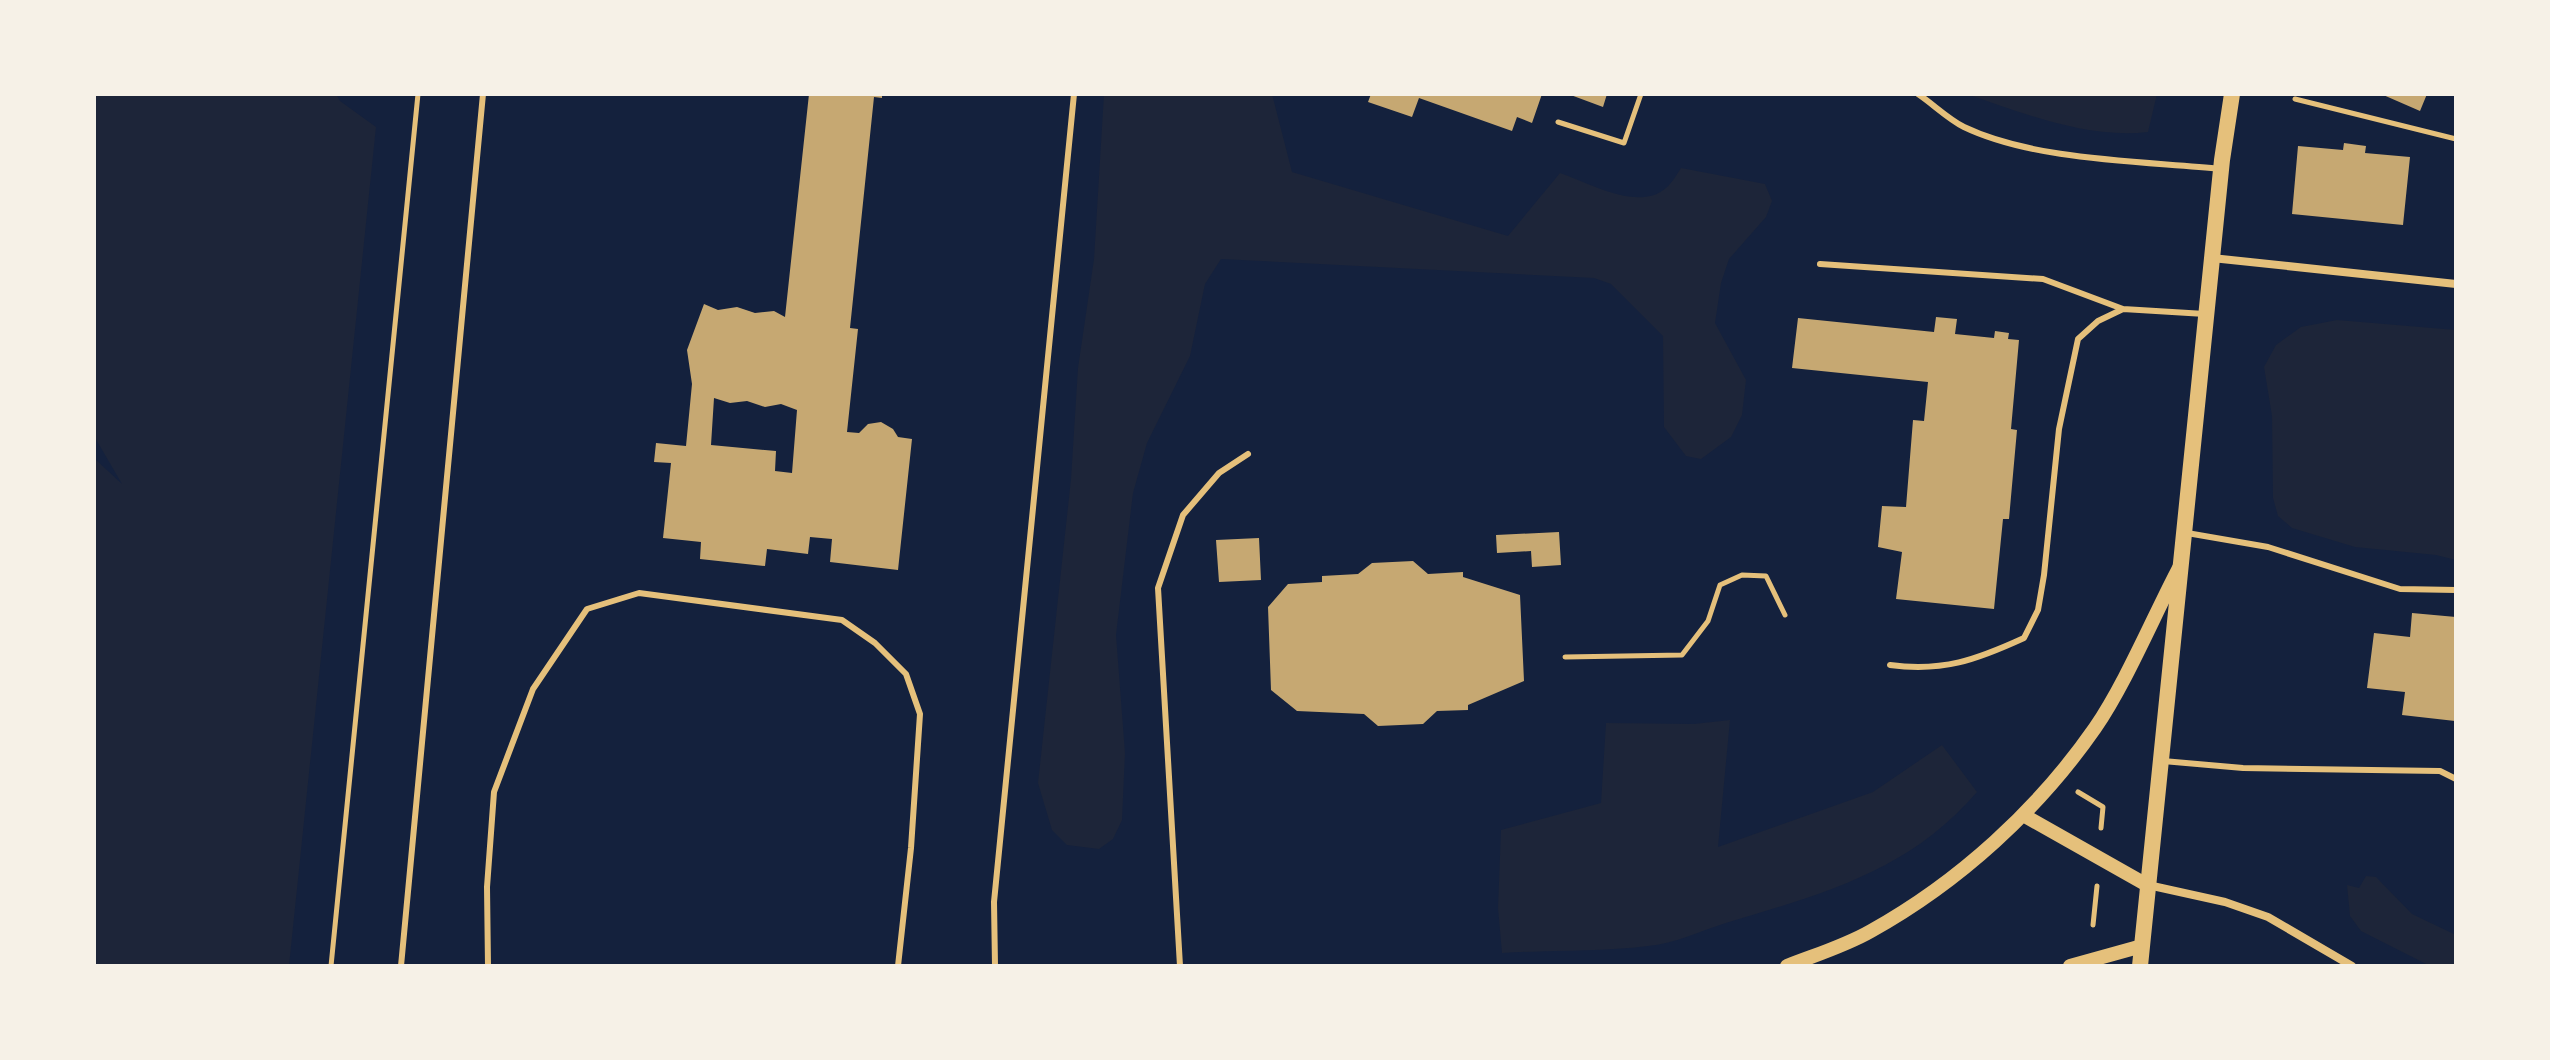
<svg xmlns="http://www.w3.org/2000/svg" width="2550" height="1060" font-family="'DejaVu Sans',sans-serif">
  <rect width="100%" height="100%" fill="#14213d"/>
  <path fill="#1d2539" d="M 94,94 L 336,94 L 340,101 L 376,127 L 289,966 L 94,966 L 94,458 L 122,484 L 94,436 Z
    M 1104,94 L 1272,94 L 1292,172 L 1508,236 L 1560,173 C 1589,183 1639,212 1666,188 C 1672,183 1677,174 1681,168 L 1765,184 L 1772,201 L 1766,217 L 1729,259 L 1721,283 L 1715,323 L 1746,380 L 1742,415 L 1731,437 L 1701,459 L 1686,456 L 1664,427 L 1663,336 L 1611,284 L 1594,278 L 1221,259 L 1205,284 L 1190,356 L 1147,443 L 1133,493 L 1116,635 L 1125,753 L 1122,820 L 1113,839 L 1099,849 L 1067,845 L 1052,830 L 1038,783 L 1071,479 L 1078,368 L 1094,259 Z
    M 1966,94 L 2157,94 L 2148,132 C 2085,139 2024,113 1966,94 Z
    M 2337,320 L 2456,330 L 2456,560 L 2436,555 L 2355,547 L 2292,528 L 2278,516 L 2273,498 L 2272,416 L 2264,367 L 2276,345 L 2301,327 Z
    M 1730,720 L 1718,847 L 1873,792 L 1942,745 L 1977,792 C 1909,871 1825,893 1729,922 C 1703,930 1674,944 1648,946 C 1600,952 1550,950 1502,953 L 1498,908 L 1501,830 L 1601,803 L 1606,723 L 1694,724 Z
    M 2366,876 L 2376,877 L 2412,914 L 2456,935 L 2456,966 L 2430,966 L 2361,931 L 2350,916 L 2347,885 L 2359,888 Z"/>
  <path fill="#c6a872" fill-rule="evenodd" d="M 809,94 L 882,94 L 882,98 L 874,97 L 850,328 L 858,329 L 847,432 L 859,433 L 868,424 L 881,422 L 893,429 L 898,437 L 912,439 L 898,570 L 830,562 L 832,539 L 810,537 L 808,554 L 767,549 L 765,566 L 700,559 L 701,542 L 663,538 L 671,463 L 654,462 L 656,443 L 686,446 L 692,384 L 687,350 L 704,304 L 718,310 L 737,307 L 755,313 L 774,311 L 785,317 ZM 714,398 L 730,403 L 747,401 L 765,407 L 781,404 L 797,410 L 792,473 L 775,471 L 776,451 L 711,445 Z
    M 1371,94 L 1542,94 L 1532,123 L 1517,117 L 1512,131 L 1419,98 L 1412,117 L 1368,102 Z
    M 1568,94 L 1607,94 L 1603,107 Z
    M 2381,94 L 2427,94 L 2420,111 Z
    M 2344,143 L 2366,146 L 2365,153 L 2410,157 L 2403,225 L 2292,214 L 2298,146 L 2343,150 Z
    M 1936,317 L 1957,319 L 1955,334 L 1994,338 L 1995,331 L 2009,333 L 2008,339 L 2019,340 L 2011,429 L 2017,430 L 2009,519 L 2003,519 L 1994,609 L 1896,599 L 1902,552 L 1878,547 L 1882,506 L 1906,507 L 1913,420 L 1924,421 L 1928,382 L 1792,368 L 1798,318 L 1934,332 Z
    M 1559,532 L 1561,565 L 1532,567 L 1531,551 L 1497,553 L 1496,535 Z
    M 1259,538 L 1261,580 L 1219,582 L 1216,540 Z
    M 1413,561 L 1428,574 L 1463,572 L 1463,577 L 1520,595 L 1524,681 L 1468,705 L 1468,710 L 1437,711 L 1423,724 L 1378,726 L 1364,714 L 1297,711 L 1271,690 L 1268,607 L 1288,584 L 1322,582 L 1322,576 L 1358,574 L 1372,563 Z
    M 2412,613 L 2456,617 L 2455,721 L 2402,715 L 2405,692 L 2367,688 L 2374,633 L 2410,637 Z"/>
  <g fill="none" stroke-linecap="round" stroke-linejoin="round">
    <path stroke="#e5c07b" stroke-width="5" d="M 2295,99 L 2456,139
      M 1558,122 L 1624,143 L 1641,94
      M 1565,657 L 1682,655 L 1708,621 L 1720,585 L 1742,575 L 1766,576 L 1785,615
      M 2078,792 L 2103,807 L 2101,828
      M 2093,925 L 2097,886
      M 331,966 L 418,94"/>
    <path stroke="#e5c07b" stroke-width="6" d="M 1918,94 C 1933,104 1948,119 1964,127 C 2035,161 2143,161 2221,169
      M 1820,264 L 2043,279 L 2123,309
      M 2187,533 L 2268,547 L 2400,589 L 2456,590
      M 1890,665 C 1943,672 1976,660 2024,638 L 2038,610 L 2044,575 L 2059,429 L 2078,339 L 2098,321 L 2123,309 L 2205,314
      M 2163,761 L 2243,768 L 2440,771 L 2456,779
      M 401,966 L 483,94
      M 488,966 L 487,887 L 494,792 L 533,689 L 587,609 L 639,593 L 842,620 L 875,643 L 906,674 L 920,714 L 911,848 L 898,966
      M 995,966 L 994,902 L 1074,94
      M 1180,966 L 1158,588 L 1183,515 L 1219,473 L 1248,454"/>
    <path stroke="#e5c07b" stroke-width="8" d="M 2212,258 L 2456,284
      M 2148,885 L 2225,902 L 2268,917 L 2352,966"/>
    <path stroke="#e5c07b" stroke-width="14" d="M 2023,815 L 2147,885
      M 1787,966 C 1815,955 1845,946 1871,931 C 1959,882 2038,810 2095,728 C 2126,683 2154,615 2180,566
      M 2070,966 L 2142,946"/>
    <path stroke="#e5c07b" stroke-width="16" d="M 2140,966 L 2222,160 L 2232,94"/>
  </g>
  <rect width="2550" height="1060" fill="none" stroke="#f6f1e7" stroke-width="192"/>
</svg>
